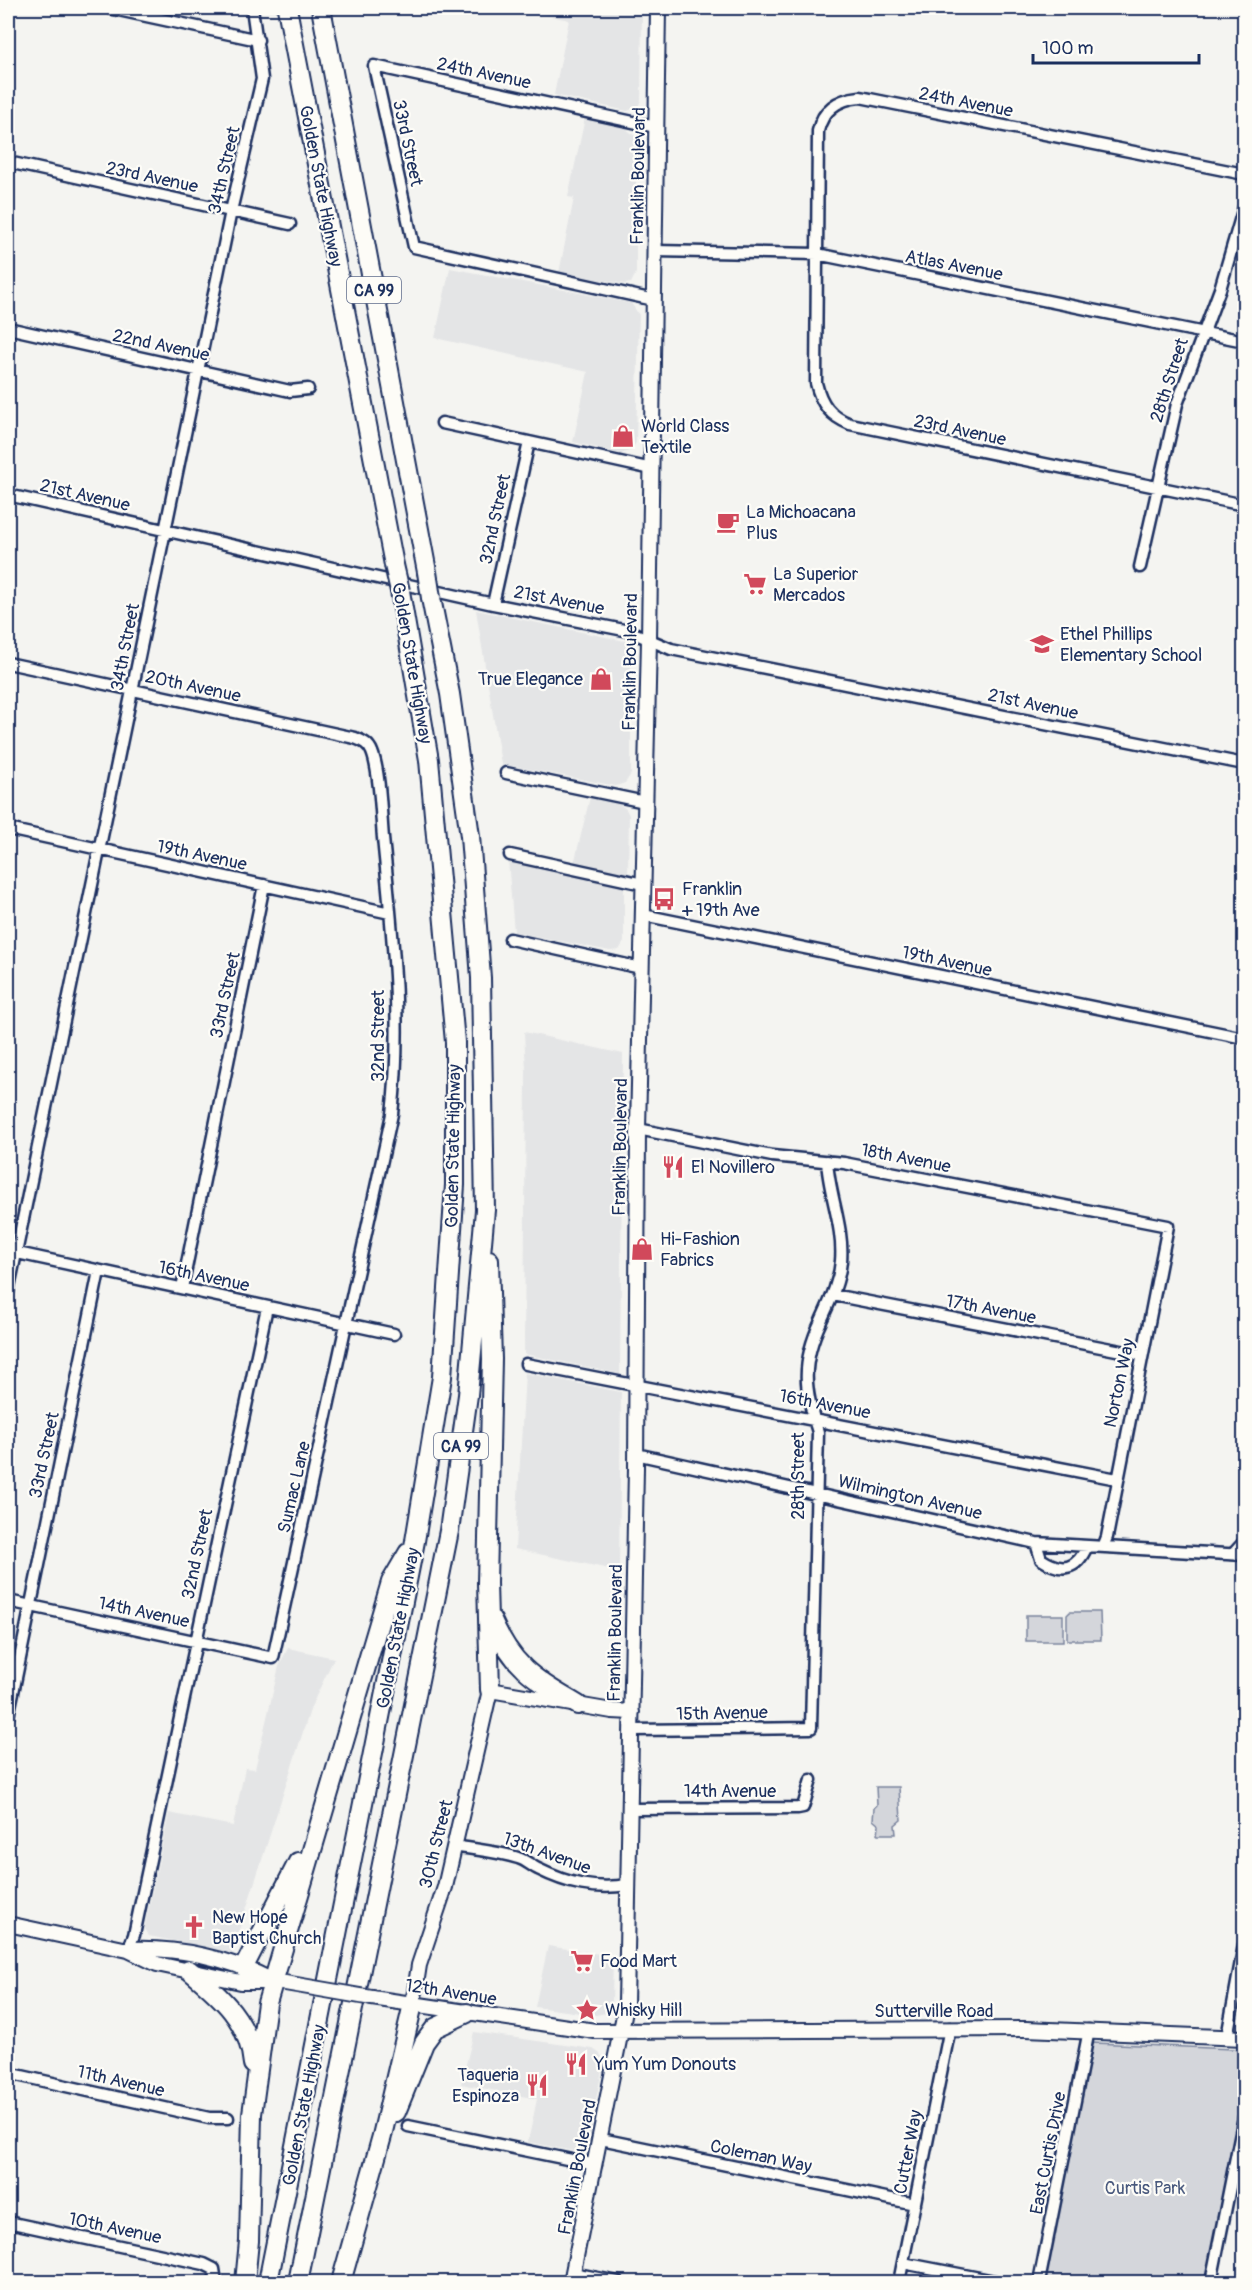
<svg xmlns="http://www.w3.org/2000/svg" width="1252" height="2290" font-family="Pangolin,sans-serif">
  <rect width="100%" height="100%" fill="#f4f4f1"/>
  <filter id="ink" filterUnits="userSpaceOnUse"><feTurbulence type="fractalNoise" baseFrequency=".0167" numOctaves="2"/><feDisplacementMap in="SourceGraphic" scale="12" xChannelSelector="R" yChannelSelector="G"/><feConvolveMatrix kernelMatrix="1 2 1 2 8 2 1 2 1" color-interpolation-filters="sRGB"/></filter>
  <g filter="url(#ink)">
    <path fill="#e4e5e6" d="M 524,8 L 642,8 L 641,100 L 638,107 L 627,111 L 554,95 L 569,20 L 523,10 Z
      M 585,118 L 624,127 L 636,137 L 636,273 L 631,283 L 624,284 L 559,273 L 574,198 L 568,197 Z
      M 450,268 L 631,303 L 639,315 L 636,443 L 629,451 L 621,454 L 573,442 L 588,372 L 435,338 Z
      M 476,610 L 625,641 L 631,649 L 631,774 L 625,783 L 616,786 L 501,764 Z
      M 590,797 L 619,804 L 626,809 L 629,815 L 628,877 L 574,864 Z
      M 508,860 L 624,886 L 624,942 L 619,950 L 610,951 L 514,932 Z
      M 524,1032 L 623,1054 L 620,1374 L 524,1354 L 526,1071 Z
      M 525,1373 L 621,1392 L 619,1571 L 515,1549 Z
      M 288,1648 L 334,1658 L 311,1707 L 232,1953 L 149,1936 L 144,1929 L 169,1813 L 233,1826 L 245,1768 L 255,1769 L 279,1666 Z
      M 548,1946 L 613,1956 L 612,2004 L 606,2013 L 596,2015 L 535,2007 Z
      M 474,2032 L 593,2049 L 599,2053 L 603,2058 L 603,2066 L 592,2118 L 592,2147 L 589,2152 L 583,2153 L 528,2142 L 537,2099 L 461,2084 Z"/>
    <path fill="#d4d6db" stroke="#78829c" stroke-width="1.5" d="M 1070,1612 L 1100,1612 L 1101,1640 L 1067,1640 L 1067,1615 Z
      M 1026,1615 L 1063,1615 L 1063,1641 L 1026,1641 Z
      M 876,1787 L 899,1787 L 901,1820 L 895,1825 L 896,1834 L 878,1834 L 879,1825 L 873,1820 L 874,1808 L 877,1805 Z
      M 1094,2043 L 1233,2049 L 1242,2051 L 1244,2056 L 1244,2093 L 1207,2282 L 1045,2282 L 1089,2050 Z"/>
    <g fill="none" stroke-linecap="round" stroke-linejoin="round">
      <g stroke="#1b2f5e" stroke-width="15">
        <path id="minor" d="M 109,8 L 258,40
          M 8,162 L 290,224
          M 1244,174 L 860,97 C 838,99 823,109 818,131 L 816,383 C 821,404 830,416 850,424 L 1244,505
          M 655,251 L 817,254 L 1244,341
          M 654,300 L 414,247 L 374,66 L 656,127
          M 8,328 L 290,391 L 308,389
          M 442,423 L 652,469
          M 8,495 L 493,604 L 629,631 L 671,649 L 1244,764
          M 1140,567 L 1177,404 L 1220,289 L 1244,207
          M 493,604 L 529,442
          M 8,663 L 355,738 C 363,741 369,744 372,752 C 380,771 381,816 383,838 C 392,930 403,1022 392,1114 L 273,1658 L 8,1601
          M 506,773 L 645,802
          M 8,829 L 390,913
          M 510,855 L 643,884
          M 643,915 L 1244,1038
          M 510,939 L 641,968
          M 638,1129 L 772,1156 L 844,1163 L 1168,1226 L 1107,1537 L 1103,1547
          M 8,1251 L 394,1334
          M 182,1288 L 264,885
          M 8,1292 L 231,211 L 262,79 L 252,8
          M 833,1295 L 1142,1355
          M 526,1364 L 1117,1479
          M 636,1454 L 1036,1543 L 1244,1555
          M 1036,1543 L 1041,1559 C 1062,1573 1077,1570 1087,1546
          M 1233,1554 L 1244,1542
          M 8,1717 L 99,1271
          M 632,1730 L 811,1728 L 818,1432 C 804,1389 801,1363 821,1321 C 830,1301 839,1283 841,1261 C 844,1227 829,1195 827,1161
          M 629,1809 L 798,1808 L 803,1807 L 811,1780
          M 454,1846 C 476,1850 497,1851 518,1858 C 526,1860 531,1866 538,1869 C 568,1884 595,1890 628,1885
          M 128,1950 L 134,1935 L 267,1307
          M 1227,2037 L 1244,1945
          M 8,2073 L 209,2118 L 228,2118
          M 408,2126 L 596,2165
          M 601,2139 L 915,2204
          M 8,2222 L 204,2264 L 214,2269 L 216,2282
          M 903,2263 L 1000,2282
          M 573,2273 L 618,2282
          M 899,2282 L 950,2028
          M 1039,2282 L 1089,2030
          M 1211,2282 L 1244,2117"/>
      </g>
      <g stroke="#1b2f5e" stroke-width="18">
        <path id="secondary" d="M 8,1924 L 128,1950 L 157,1964 L 241,1982 L 280,1982
          M 130,1949 C 178,1947 229,1958 271,1980
          M 372,1998 L 595,2031 L 1026,2029 L 1244,2038
          M 413,2004 L 419,1965 L 445,1887 L 490,1690 L 612,1711 L 632,1712
          M 571,2282 L 626,2005 L 636,1468 L 638,1129 L 649,640 L 658,8"/>
      </g>
      <g stroke="#1b2f5e" stroke-width="22">
        <path id="motorway" d="M 287,8 L 394,565
          M 321,8 L 427,572
          M 489,1260 L 492,1359 L 487,1583 L 490,1690
          M 492,1620 C 513,1668 535,1679 578,1705
          M 244,1967 L 298,1862
          M 189,1970 C 221,1997 249,2020 253,2064
          M 396,2112 L 424,2043 L 435,2028 L 467,2013
          M 245,2282 L 249,2241 L 252,2114 L 267,2003 L 391,1582 L 408,1553
          M 268,2282 L 415,1541 L 442,1377 L 455,1185 L 455,1042 L 429,760 L 400,591
          M 298,2282 L 449,1531 L 468,1395 L 485,1210 L 481,978 L 470,836 L 450,694 L 431,598
          M 341,2282 L 382,2136 L 413,2004"/>
      </g>
      <use href="#minor" stroke="#fdfcf7" stroke-width="10"/>
      <use href="#secondary" stroke="#fdfcf7" stroke-width="14"/>
      <use href="#motorway" stroke="#fdfcf7" stroke-width="18"/>
      <g stroke="#1b2f5e" stroke-width="18" stroke-linecap="butt">
        <path id="secondary-bridge" d="M 285,1983 L 372,1998"/>
      </g>
      <g stroke="#1b2f5e" stroke-width="22" stroke-linecap="butt">
        <path id="motorway-bridge" d="M 394,565 L 400,591
          M 427,572 L 431,598"/>
      </g>
      <use href="#secondary-bridge" stroke="#fdfcf7" stroke-width="14"/>
      <use href="#motorway-bridge" stroke="#fdfcf7" stroke-width="18"/>
    </g>
  </g>
  <defs>
    <g id="shop-bare" transform="scale(1.8)"><path d="M-5-2.5h2.3a2.7 3.5 0 0 1 5.4 0H5L5.5 6h-11ZM-1.5-2.5h3a1.5 2.3 0 0 0-3 0Z" fill="#d1495b" stroke="#fdfcf7" stroke-width="2.5" paint-order="stroke"/></g>
    <g id="cafe-bare" transform="scale(1.8)"><path d="M-5.5-4.5H6V0H3Q3 3.5 0 3.5H-2.5Q-5.5 3.5-5.5 0ZM3-3.2v2h1.7v-2ZM-6 4.5H4V6H-6Z" fill="#d1495b" stroke="#fdfcf7" stroke-width="2.5" paint-order="stroke"/></g>
    <g id="supermarket-bare" transform="scale(1.8)"><path d="M-6-5.5h2.5l.6 2H6L4.5 2H-2.5L-4.4-4H-6ZM-1.5 3.2a1.3 1.3 0 1 0 .1 0ZM3 3.2a1.3 1.3 0 1 0 .1 0Z" fill="#d1495b" stroke="#fdfcf7" stroke-width="2.5" paint-order="stroke"/></g>
    <g id="school-bare" transform="scale(1.8)"><path d="M0-5L7-2L0 1L-7-2ZM-4 1L0 2.5L4 1V4Q0 6-4 4Z" fill="#d1495b" stroke="#fdfcf7" stroke-width="2.5" paint-order="stroke"/></g>
    <g id="bus-bare" transform="scale(1.8)"><path d="M-5-6H5V4H4V6H2V4H-2V6H-4V4H-5ZM-3.5-4V0h7V-4ZM-3.5 1.2v1.5H-2V1.2ZM2 1.2v1.5H3.5V1.2Z" fill="#d1495b" stroke="#fdfcf7" stroke-width="2.5" paint-order="stroke"/></g>
    <g id="restaurant-bare" transform="scale(1.8)"><path d="M-5-6h1v4h1v-4h1v4h1v-4h1v5L-1.5 .5V6h-2V.5L-5-1ZM5-6V6H3V1.5H1.5Q1.5-4 5-6Z" fill="#d1495b" stroke="#fdfcf7" stroke-width="2.5" paint-order="stroke"/></g>
    <g id="church-bare" transform="scale(1.8)"><path d="M-1.2-6h2.4v3.5h3.3v2.4h-3.3V6h-2.4V-.1h-3.3v-2.4h3.3Z" fill="#d1495b" stroke="#fdfcf7" stroke-width="2.5" paint-order="stroke"/></g>
    <g id="sight-bare" transform="scale(1.8)"><path d="M0-6L1.8-2.2L6-1.7L2.9 1.2L3.7 5.4L0 3.3L-3.7 5.4L-2.9 1.2L-6-1.7L-1.8-2.2Z" fill="#d1495b" stroke="#fdfcf7" stroke-width="2.5" paint-order="stroke"/></g>
  </defs>
  <g fill-rule="evenodd">
    <use href="#shop-bare" x="623" y="436"/>
    <use href="#cafe-bare" x="728" y="522"/>
    <use href="#supermarket-bare" x="755" y="584"/>
    <use href="#school-bare" x="1042" y="644"/>
    <use href="#shop-bare" x="601" y="679"/>
    <use href="#bus-bare" x="664" y="899"/>
    <use href="#restaurant-bare" x="673" y="1167"/>
    <use href="#shop-bare" x="642" y="1249"/>
    <use href="#church-bare" x="194" y="1927"/>
    <use href="#supermarket-bare" x="582" y="1961"/>
    <use href="#sight-bare" x="587" y="2010"/>
    <use href="#restaurant-bare" x="576" y="2064"/>
    <use href="#restaurant-bare" x="537" y="2085"/>
  </g>
  <g text-anchor="middle" stroke-width="4.5" stroke-linejoin="round" paint-order="stroke">
    <g fill="#fdfcf7" stroke="#5f6c8c" stroke-width="1.5">
      <rect x="347" y="277" width="54" height="26" rx="4.5"/>
      <rect x="434" y="1433" width="54" height="26" rx="4.5"/>
    </g>
    <g font-size="16" font-weight="bold" fill="#1b2f5e">
      <text x="374" y="296">CA 99</text>
      <text x="461" y="1452">CA 99</text>
    </g>
    <g font-size="18" fill="#1b2f5e" stroke="#fdfcf7">
      <text transform="translate(484 73) rotate(12)" y="6">24th Avenue</text>
      <text transform="translate(966 102) rotate(11)" y="6">24th Avenue</text>
      <text transform="translate(408 143) rotate(78)" y="6">33rd Street</text>
      <text transform="translate(224 170) rotate(-77)" y="6">34th Street</text>
      <text transform="translate(638 176) rotate(-89)" y="6">Franklin Boulevard</text>
      <text transform="translate(152 177) rotate(12)" y="6">23rd Avenue</text>
      <text transform="translate(321 186) rotate(79)" y="6">Golden State Highway</text>
      <text transform="translate(954 265) rotate(11)" y="6">Atlas Avenue</text>
      <text transform="translate(161 345) rotate(12)" y="6">22nd Avenue</text>
      <text transform="translate(1169 380) rotate(-72)" y="6">28th Street</text>
      <text transform="translate(960 430) rotate(12)" y="6">23rd Avenue</text>
      <text transform="translate(85 495) rotate(13)" y="6">21st Avenue</text>
      <text transform="translate(495 519) rotate(-78)" y="6">32nd Street</text>
      <text transform="translate(559 600) rotate(11)" y="6">21st Avenue</text>
      <text transform="translate(125 647) rotate(-79)" y="6">34th Street</text>
      <text transform="translate(630 662) rotate(-89)" y="6">Franklin Boulevard</text>
      <text transform="translate(412 663) rotate(80)" y="6">Golden State Highway</text>
      <text transform="translate(193 686) rotate(12)" y="6">20th Avenue</text>
      <text transform="translate(1033 704) rotate(12)" y="6">21st Avenue</text>
      <text transform="translate(202 855) rotate(12)" y="6">19th Avenue</text>
      <text transform="translate(947 961) rotate(12)" y="6">19th Avenue</text>
      <text transform="translate(225 995) rotate(-78)" y="6">33rd Street</text>
      <text transform="translate(378 1036) rotate(-90)" y="6">32nd Street</text>
      <text transform="translate(453 1146) rotate(-89)" y="6">Golden State Highway</text>
      <text transform="translate(620 1147) rotate(-89)" y="6">Franklin Boulevard</text>
      <text transform="translate(906 1158) rotate(11)" y="6">18th Avenue</text>
      <text transform="translate(204 1276) rotate(12)" y="6">16th Avenue</text>
      <text transform="translate(991 1309) rotate(11)" y="6">17th Avenue</text>
      <text transform="translate(1119 1383) rotate(-78)" y="6">Norton Way</text>
      <text transform="translate(825 1404) rotate(11)" y="6">16th Avenue</text>
      <text transform="translate(44 1455) rotate(-78)" y="6">33rd Street</text>
      <text transform="translate(798 1476) rotate(-90)" y="6">28th Street</text>
      <text transform="translate(294 1487) rotate(-77)" y="6">Sumac Lane</text>
      <text transform="translate(910 1497) rotate(13)" y="6">Wilmington Avenue</text>
      <text transform="translate(197 1554) rotate(-78)" y="6">32nd Street</text>
      <text transform="translate(144 1612) rotate(12)" y="6">14th Avenue</text>
      <text transform="translate(398 1628) rotate(-79)" y="6">Golden State Highway</text>
      <text transform="translate(615 1633) rotate(-89)" y="6">Franklin Boulevard</text>
      <text transform="translate(722 1713) rotate(-1)" y="6">15th Avenue</text>
      <text x="730" y="1797">14th Avenue</text>
      <text transform="translate(436 1844) rotate(-76)" y="6">30th Street</text>
      <text transform="translate(547 1853) rotate(20)" y="6">13th Avenue</text>
      <text transform="translate(451 1992) rotate(9)" y="6">12th Avenue</text>
      <text x="934" y="2017">Sutterville Road</text>
      <text transform="translate(121 2081) rotate(13)" y="6">11th Avenue</text>
      <text transform="translate(304 2105) rotate(-79)" y="6">Golden State Highway</text>
      <text transform="translate(908 2152) rotate(-79)" y="6">Cutter Way</text>
      <text transform="translate(1048 2153) rotate(-79)" y="6">East Curtis Drive</text>
      <text transform="translate(761 2156) rotate(12)" y="6">Coleman Way</text>
      <text transform="translate(577 2167) rotate(-79)" y="6">Franklin Boulevard</text>
      <text transform="translate(115 2228) rotate(12)" y="6">10th Avenue</text>
    </g>
    <g font-size="18" fill="#1b2f5e" stroke="#fdfcf7" text-anchor="start">
      <text x="641" y="432">World Class<tspan x="641" dy="21">Textile</tspan></text>
      <text x="746" y="518">La Michoacana<tspan x="746" dy="21">Plus</tspan></text>
      <text x="773" y="580">La Superior<tspan x="773" dy="21">Mercados</tspan></text>
      <text x="1060" y="640">Ethel Phillips<tspan x="1060" dy="21">Elementary School</tspan></text>
      <text x="583" y="685" text-anchor="end">True Elegance</text>
      <text x="682" y="895">Franklin<tspan x="682" dy="21">+ 19th Ave</tspan></text>
      <text x="691" y="1173">El Novillero</text>
      <text x="660" y="1245">Hi-Fashion<tspan x="660" dy="21">Fabrics</tspan></text>
      <text x="212" y="1923">New Hope<tspan x="212" dy="21">Baptist Church</tspan></text>
      <text x="600" y="1967">Food Mart</text>
      <text x="605" y="2016">Whisky Hill</text>
      <text x="594" y="2070">Yum Yum Donouts</text>
      <text x="519" y="2081" text-anchor="end">Taqueria<tspan x="519" dy="21">Espinoza</tspan></text>
    </g>
    <g font-size="18" fill="#49597d" stroke="#fdfcf7">
      <text x="1145" y="2194">Curtis Park</text>
    </g>
  </g>
  <rect width="1252" height="2290" fill="none" stroke="#fdfcf7" stroke-width="30"/>
  <rect x="15" y="15" width="1222" height="2260" fill="none" stroke="#1b2f5e" stroke-width="2" filter="url(#ink)"/>
  <path d="M1033 54v9h166v-9" fill="none" stroke="#1b2f5e" stroke-width="3"/>
  <text x="1042" y="54" font-size="18" fill="#1b2f5e" stroke="#fdfcf7" stroke-width="4.5" paint-order="stroke">100 m</text>
</svg>
